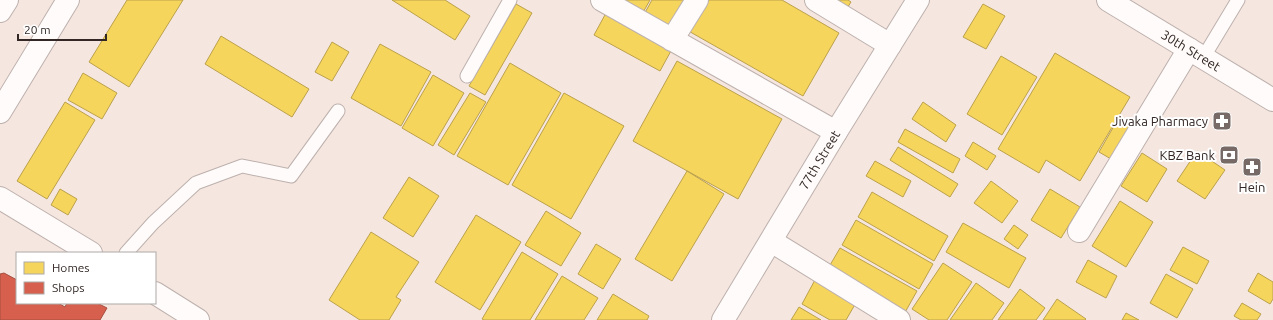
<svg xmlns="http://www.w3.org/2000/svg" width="1273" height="320" font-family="Ubuntu,sans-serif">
  <rect width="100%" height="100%" fill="#f6e6e0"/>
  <path fill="#f6d55c" stroke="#bba14b" d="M 127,0 L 183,0 L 129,87 L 89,62 Z
    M 392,0 L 445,0 L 470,16 L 455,40 Z
    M 622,0 L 650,0 L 641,16 Z
    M 652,0 L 689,0 L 670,34 L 642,18 Z
    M 701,0 L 782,0 L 839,33 L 803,96 L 685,29 Z
    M 828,0 L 848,0 L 851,2 L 846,10 Z
    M 516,4 L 532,13 L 485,95 L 469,86 Z
    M 983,4 L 1005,16 L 986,49 L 963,37 Z
    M 606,13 L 672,49 L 660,71 L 594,35 Z
    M 221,36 L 309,89 L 292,117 L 205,64 Z
    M 332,42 L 349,52 L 332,81 L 315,72 Z
    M 380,44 L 431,72 L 401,126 L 351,98 Z
    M 1055,53 L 1130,97 L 1080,181 L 1046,160 L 1039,173 L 998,149 Z
    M 1001,56 L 1037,77 L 1002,135 L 967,114 Z
    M 677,61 L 782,119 L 738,199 L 633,141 Z
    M 510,63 L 561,93 L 508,185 L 457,156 Z
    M 83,73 L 117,93 L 102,119 L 68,100 Z
    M 433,75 L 464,93 L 433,146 L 402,128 Z
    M 470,93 L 486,102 L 454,155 L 438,145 Z
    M 564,93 L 624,126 L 571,219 L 512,185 Z
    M 65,102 L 95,120 L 47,199 L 17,181 Z
    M 923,102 L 956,125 L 946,142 L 912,119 Z
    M 1118,119 L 1136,130 L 1118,163 L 1099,152 Z
    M 905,129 L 960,159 L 953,173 L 898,142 Z
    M 973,142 L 996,156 L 987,170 L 965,156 Z
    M 898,147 L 958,184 L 950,197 L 890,160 Z
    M 1197,151 L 1225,170 L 1205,199 L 1177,181 Z
    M 1142,153 L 1167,169 L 1147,202 L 1121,186 Z
    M 875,161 L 911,181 L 903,197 L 866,176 Z
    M 687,171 L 724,194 L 672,281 L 635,259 Z
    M 409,177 L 439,196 L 413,237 L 383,218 Z
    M 991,181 L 1018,201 L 1002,223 L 974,203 Z
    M 60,189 L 77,199 L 68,215 L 51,205 Z
    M 1050,189 L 1080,207 L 1061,238 L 1031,220 Z
    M 872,192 L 948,236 L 934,261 L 858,217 Z
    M 1120,201 L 1153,222 L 1126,267 L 1092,246 Z
    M 546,211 L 581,233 L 561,266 L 525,245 Z
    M 476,215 L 521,242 L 480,310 L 435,282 Z
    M 856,220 L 933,264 L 919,289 L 842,245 Z
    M 963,223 L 1026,258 L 1009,288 L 946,252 Z
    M 1014,225 L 1028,235 L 1018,249 L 1004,239 Z
    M 371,232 L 419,262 L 396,297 L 401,300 L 389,320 L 360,320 L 329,300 Z
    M 596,244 L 621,259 L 603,289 L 578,274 Z
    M 1183,247 L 1209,261 L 1197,284 L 1170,270 Z
    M 840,248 L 917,291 L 903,316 L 826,272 Z
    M 522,252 L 558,274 L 530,320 L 484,320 L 482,319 Z
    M 1088,260 L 1117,276 L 1106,298 L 1076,282 Z
    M 943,263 L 972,282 L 947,320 L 929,320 L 912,309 Z
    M 1258,273 L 1273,282 L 1273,299 L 1270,304 L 1248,291 Z
    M 1166,274 L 1193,289 L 1177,318 L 1150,303 Z
    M 562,276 L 598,298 L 584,320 L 535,320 Z
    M 816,278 L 857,301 L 846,320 L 830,320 L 802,304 Z
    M 976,283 L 1004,303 L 992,320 L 950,320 Z
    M 1020,289 L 1045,308 L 1036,320 L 998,320 Z
    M 613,294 L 649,316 L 647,320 L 597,320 Z
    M 1057,299 L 1086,319 L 1085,320 L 1043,320 Z
    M 1242,303 L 1261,314 L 1257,320 L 1241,320 L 1234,316 Z
    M 799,307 L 821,320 L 791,320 Z
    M 1126,313 L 1139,320 L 1122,320 Z"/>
  <path fill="#d6604d" stroke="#a54f41" d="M 4,273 L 17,280 L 17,303 L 58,303 L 65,307 L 67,303 L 97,303 L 107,308 L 100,320 L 0,320 L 0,274 Z"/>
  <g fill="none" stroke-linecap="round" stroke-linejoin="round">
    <g stroke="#bdb1ad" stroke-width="15">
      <path id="service" d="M 1203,58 L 1238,0
        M 467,76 L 510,0
        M 126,253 L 153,223 L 196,183 L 242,166 L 291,176 L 338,111"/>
    </g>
    <g stroke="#bdb1ad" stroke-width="24">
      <path id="minor" d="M 602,0 L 836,132
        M 816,0 L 890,45
        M 672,40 L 697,0
        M 0,198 L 91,253
        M 1079,231 L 1189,49
        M 771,241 L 899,320
        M 155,293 L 198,320"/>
    </g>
    <g stroke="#bdb1ad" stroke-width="24">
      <g id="tertiary">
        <path id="s1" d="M 723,320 L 836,132 L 918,0"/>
      </g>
    </g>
    <g stroke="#bdb1ad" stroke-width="24">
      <g id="secondary">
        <path id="s2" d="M 1108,0 L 1273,100"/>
      </g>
    </g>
    <g stroke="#bdb1ad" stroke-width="24">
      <path id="primary" d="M 0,11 L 7,0
        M 0,112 L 68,0"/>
    </g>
    <use href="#service" stroke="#fefbfa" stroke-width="13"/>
    <use href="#minor" stroke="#fefbfa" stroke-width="22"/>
    <use href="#tertiary" stroke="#fefbfa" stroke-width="22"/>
    <use href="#secondary" stroke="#fefbfa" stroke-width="22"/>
    <use href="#primary" stroke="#fefbfa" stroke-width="22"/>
  </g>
  <defs>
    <g id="pharmacy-square" transform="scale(1)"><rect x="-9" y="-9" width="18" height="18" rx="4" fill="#776a66" stroke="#fff"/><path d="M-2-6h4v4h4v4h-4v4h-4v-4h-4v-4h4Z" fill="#fff"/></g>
    <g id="bank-square" transform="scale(1)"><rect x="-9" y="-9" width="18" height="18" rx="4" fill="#776a66" stroke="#fff"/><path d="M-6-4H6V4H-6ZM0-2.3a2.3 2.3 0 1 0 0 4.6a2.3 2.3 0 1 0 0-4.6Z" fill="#fff"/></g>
  </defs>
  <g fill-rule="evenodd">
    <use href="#pharmacy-square" x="1222" y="121"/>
    <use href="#bank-square" x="1229" y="155"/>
    <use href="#pharmacy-square" x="1252" y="167"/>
  </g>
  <g text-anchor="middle" stroke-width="4" stroke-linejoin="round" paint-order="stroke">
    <g font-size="13" fill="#322724" stroke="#fff">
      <text dy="5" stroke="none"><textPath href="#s2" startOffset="97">30th Street</textPath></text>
      <text dy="5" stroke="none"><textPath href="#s1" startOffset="187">77th Street</textPath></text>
    </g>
    <g font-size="13" fill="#322724" stroke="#fff" text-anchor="end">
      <text x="1208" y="126">Jivaka Pharmacy</text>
      <text x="1215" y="160">KBZ Bank</text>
      <text x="1252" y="192" text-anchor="middle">Hein</text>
    </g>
  </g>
  <rect x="16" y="252" width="140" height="52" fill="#ffffff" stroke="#ada9a7"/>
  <rect x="24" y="262" width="20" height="12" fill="#f6d55c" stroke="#ada9a7"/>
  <text x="52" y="272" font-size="12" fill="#322724">Homes</text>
  <rect x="24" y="282" width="20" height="12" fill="#d6604d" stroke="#ada9a7"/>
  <text x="52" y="292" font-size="12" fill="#322724">Shops</text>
  <path d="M18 34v6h88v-6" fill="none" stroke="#322724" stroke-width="2"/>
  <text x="24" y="34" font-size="12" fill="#322724" stroke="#ffffff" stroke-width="3" paint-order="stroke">20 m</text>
</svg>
